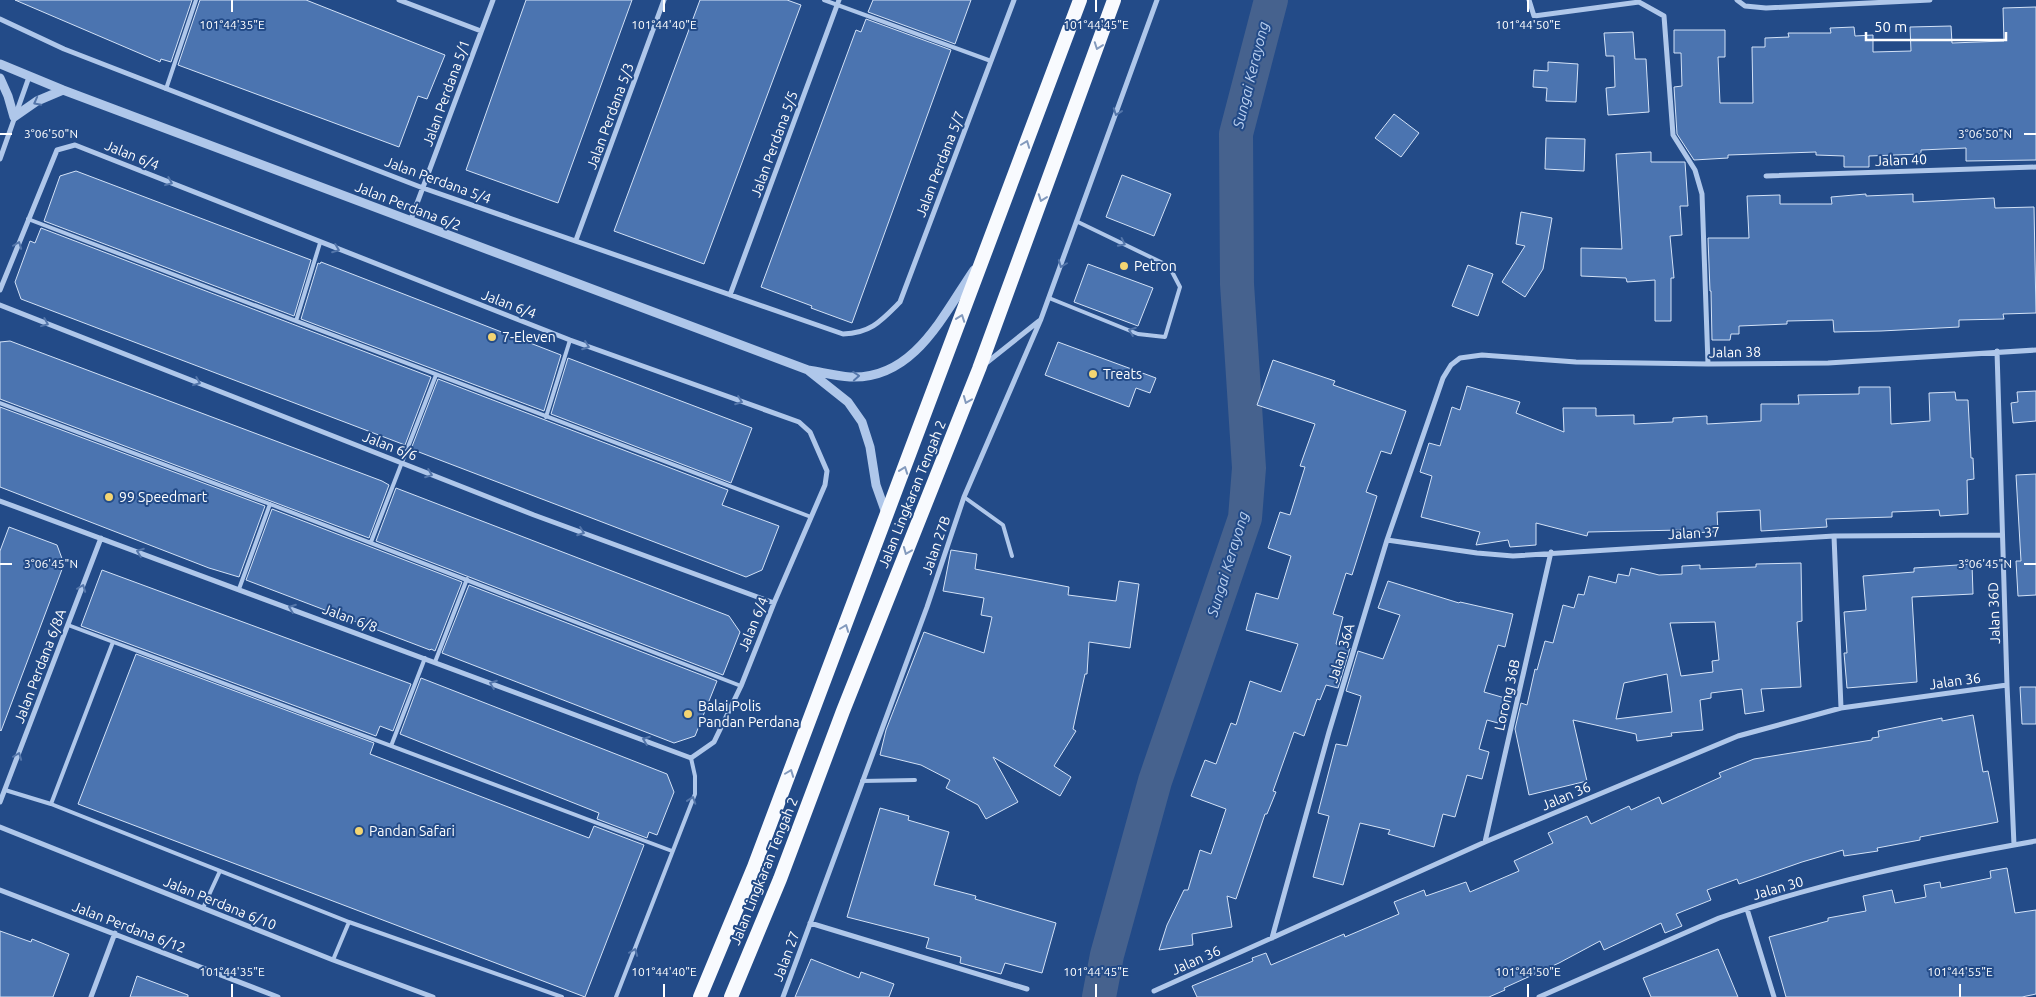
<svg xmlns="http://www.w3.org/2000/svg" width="2036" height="997" font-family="Ubuntu,sans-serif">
  <rect width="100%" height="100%" fill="#234b88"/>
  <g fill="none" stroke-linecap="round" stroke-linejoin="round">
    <path stroke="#46628e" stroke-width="34" d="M 1099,997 L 1107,955 L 1155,781 L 1245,518 L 1249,468 L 1237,284 L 1236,134 L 1271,0"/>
  </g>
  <path fill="#4b74b0" stroke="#d3e2f7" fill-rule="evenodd" d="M 15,0 L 192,0 L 171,62 L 161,59 L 160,62 Z
    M 200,0 L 306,0 L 445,55 L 427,99 L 418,96 L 399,147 L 178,65 Z
    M 526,0 L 632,0 L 558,203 L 466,170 Z
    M 700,0 L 787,0 L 801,5 L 704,264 L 614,231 Z
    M 873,0 L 971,0 L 955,44 L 868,12 Z
    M 2036,7 L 2036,160 L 1966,161 L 1966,148 L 1921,150 L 1921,154 L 1869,156 L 1869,167 L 1844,167 L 1844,156 L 1816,155 L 1816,152 L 1728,155 L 1728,158 L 1694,160 L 1677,134 L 1674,87 L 1682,86 L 1681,53 L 1674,53 L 1674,30 L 1725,30 L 1725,57 L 1718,57 L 1720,103 L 1753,103 L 1752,47 L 1765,47 L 1765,38 L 1789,37 L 1788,33 L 1831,33 L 1830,28 L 1854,27 L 1855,36 L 1873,35 L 1873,52 L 1911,51 L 1910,27 L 1951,26 L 1952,43 L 2004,41 L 2003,8 Z
    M 866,19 L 951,50 L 852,323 L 811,308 L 812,306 L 761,287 L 856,30 L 861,32 Z
    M 1633,32 L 1635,59 L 1646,59 L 1649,112 L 1608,115 L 1606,88 L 1615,87 L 1614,56 L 1606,56 L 1604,33 Z
    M 1548,62 L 1578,64 L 1576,102 L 1546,101 L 1547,88 L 1533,87 L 1534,70 L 1548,71 Z
    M 1394,114 L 1419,133 L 1401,157 L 1375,138 Z
    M 1546,138 L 1585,139 L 1584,171 L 1545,169 Z
    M 1651,152 L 1651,162 L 1685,162 L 1688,206 L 1680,206 L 1682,235 L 1670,236 L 1674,278 L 1671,278 L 1671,321 L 1655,321 L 1655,280 L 1627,282 L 1626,278 L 1581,276 L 1581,248 L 1622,249 L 1616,154 Z
    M 76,171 L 311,260 L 294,316 L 44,221 L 60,176 Z
    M 1122,175 L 1171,194 L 1154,236 L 1106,217 Z
    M 1866,194 L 1866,196 L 1913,194 L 1913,202 L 1994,198 L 1995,208 L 2034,207 L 2036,313 L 2003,314 L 2004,319 L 1959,320 L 1959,327 L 1881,331 L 1834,332 L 1833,320 L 1787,321 L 1787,324 L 1739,326 L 1739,334 L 1731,334 L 1730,340 L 1712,340 L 1711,291 L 1710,291 L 1708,238 L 1749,238 L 1747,196 L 1780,195 L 1780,204 L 1832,204 L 1831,197 Z
    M 1521,212 L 1552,218 L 1543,269 L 1525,297 L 1502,282 L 1525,246 L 1516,244 Z
    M 41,228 L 431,377 L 405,445 L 21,299 L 15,282 L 30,241 L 35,243 Z
    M 321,262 L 561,355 L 544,411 L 301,319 L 318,263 L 320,264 Z
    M 1088,264 L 1153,288 L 1138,326 L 1074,302 Z
    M 1468,265 L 1493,274 L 1478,316 L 1452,306 Z
    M 10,341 L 382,481 L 389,485 L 369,538 L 0,399 L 0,342 Z
    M 1058,342 L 1156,378 L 1150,393 L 1136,388 L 1129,407 L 1045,375 Z
    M 568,358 L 752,428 L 731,483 L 551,414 Z
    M 1273,360 L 1335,381 L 1333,385 L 1406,411 L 1391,454 L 1381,451 L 1366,492 L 1377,496 L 1352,575 L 1346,573 L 1333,614 L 1343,617 L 1336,644 L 1350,648 L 1338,688 L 1326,685 L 1320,700 L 1317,699 L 1304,736 L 1294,732 L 1273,791 L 1276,792 L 1267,814 L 1265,814 L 1236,899 L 1227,896 L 1232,927 L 1192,934 L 1193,945 L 1159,950 L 1167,925 L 1184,890 L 1188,890 L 1200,850 L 1211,854 L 1226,809 L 1191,796 L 1205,760 L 1216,764 L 1231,723 L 1236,725 L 1250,681 L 1281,692 L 1298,644 L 1246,630 L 1256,593 L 1278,599 L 1291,556 L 1268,548 L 1280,512 L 1290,515 L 1305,467 L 1300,466 L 1315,424 L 1257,405 Z
    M 438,379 L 728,490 L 722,505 L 779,526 L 762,570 L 746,577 L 411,449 Z
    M 1467,386 L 1520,402 L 1516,413 L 1564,432 L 1563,408 L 1596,408 L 1596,416 L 1634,415 L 1634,424 L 1673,422 L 1673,418 L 1707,416 L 1707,424 L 1761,421 L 1761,404 L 1799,404 L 1798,395 L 1859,394 L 1859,387 L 1890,387 L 1891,424 L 1930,421 L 1929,393 L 1955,392 L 1956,400 L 1968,400 L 1971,458 L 1973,458 L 1974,479 L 1967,480 L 1968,514 L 1940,516 L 1939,510 L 1892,512 L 1892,517 L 1826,519 L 1827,527 L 1761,531 L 1760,510 L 1717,512 L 1718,532 L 1682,533 L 1682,530 L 1588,532 L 1587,536 L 1536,523 L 1536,545 L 1510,547 L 1508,540 L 1476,545 L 1480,532 L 1421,517 L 1432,476 L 1420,472 L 1429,443 L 1440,446 L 1452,407 L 1460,410 Z
    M 2036,391 L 2036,421 L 2013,423 L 2011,403 L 2018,402 L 2017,392 Z
    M 0,407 L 265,506 L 239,577 L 209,568 L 0,487 Z
    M 2036,474 L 2036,595 L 2018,596 L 2016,561 L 2021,561 L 2016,475 Z
    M 396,488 L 729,616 L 740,632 L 723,675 L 376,541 Z
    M 272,509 L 462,582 L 435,651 L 431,649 L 430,650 L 246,580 Z
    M 9,527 L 57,545 L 64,564 L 1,731 L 0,730 L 0,551 Z
    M 951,550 L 977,554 L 975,569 L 1069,587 L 1068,595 L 1116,601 L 1119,581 L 1139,584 L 1130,648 L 1089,642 L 1087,674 L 1085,674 L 1073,729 L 1076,731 L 1054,766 L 1071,777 L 1060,796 L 993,757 L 1018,802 L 986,819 L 978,805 L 946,788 L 950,780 L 921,765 L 880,755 L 886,730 L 924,632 L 984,653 L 992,617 L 981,615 L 984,598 L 943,591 Z
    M 1801,563 L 1802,621 L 1797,622 L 1801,687 L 1761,689 L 1764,711 L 1745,714 L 1742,689 L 1711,693 L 1711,698 L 1700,700 L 1703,730 L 1671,733 L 1672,736 L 1637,741 L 1636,734 L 1573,720 L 1587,781 L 1529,795 L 1515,729 L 1521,703 L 1527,705 L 1535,669 L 1537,670 L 1545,641 L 1553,643 L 1563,605 L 1574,608 L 1578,594 L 1584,595 L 1589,576 L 1616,583 L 1618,574 L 1629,576 L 1631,568 L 1659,575 L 1682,574 L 1682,566 L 1700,565 L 1700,569 L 1756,567 L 1756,564 ZM 1715,622 L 1719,660 L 1712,661 L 1713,672 L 1681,676 L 1670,623 ZM 1667,674 L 1672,712 L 1616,719 L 1624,683 Z
    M 1972,564 L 1973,594 L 1912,597 L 1917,682 L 1847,688 L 1844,653 L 1847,653 L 1844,612 L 1866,610 L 1863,576 L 1914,572 L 1914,568 Z
    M 102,570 L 411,684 L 393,731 L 380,726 L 376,736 L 81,626 Z
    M 1388,581 L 1459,603 L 1460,602 L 1513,614 L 1505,647 L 1498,645 L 1484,692 L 1505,698 L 1498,723 L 1487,720 L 1479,749 L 1489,752 L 1482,779 L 1467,775 L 1455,817 L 1443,814 L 1434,847 L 1388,834 L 1390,830 L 1360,823 L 1343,885 L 1313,877 L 1329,816 L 1318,813 L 1336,744 L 1347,746 L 1361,696 L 1346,691 L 1358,651 L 1383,659 L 1400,615 L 1378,608 Z
    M 469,585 L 717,681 L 695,736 L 674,743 L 442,653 Z
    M 136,654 L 374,743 L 370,754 L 589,838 L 594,826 L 644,845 L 585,997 L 78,804 Z
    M 421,678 L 667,774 L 674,792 L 657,835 L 649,832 L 647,838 L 597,819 L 599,813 L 400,734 Z
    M 2020,687 L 2036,687 L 2036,724 L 2022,724 Z
    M 1973,715 L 1983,772 L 1988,771 L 1998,822 L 1920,837 L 1920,840 L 1877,848 L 1878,851 L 1844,856 L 1843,850 L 1802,862 L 1739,884 L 1737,879 L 1707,890 L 1711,900 L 1676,914 L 1682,926 L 1665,933 L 1661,923 L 1604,950 L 1600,941 L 1559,963 L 1504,988 L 1505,990 L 1489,997 L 1197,997 L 1192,986 L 1253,961 L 1252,958 L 1266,953 L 1271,965 L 1344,934 L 1345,937 L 1399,914 L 1394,902 L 1424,890 L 1426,896 L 1466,882 L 1470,892 L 1519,871 L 1514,861 L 1553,843 L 1548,833 L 1587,816 L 1591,824 L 1629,806 L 1631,810 L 1659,797 L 1662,804 L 1721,777 L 1719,773 L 1754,759 L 1872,740 L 1872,738 L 1879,737 L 1878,731 L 1942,718 L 1942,721 Z
    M 880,808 L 909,816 L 908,820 L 949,832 L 934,885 L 976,896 L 975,899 L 1056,923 L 1042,973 L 1005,963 L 1001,974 L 960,963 L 961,957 L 926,948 L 929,938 L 847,917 Z
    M 2007,868 L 2015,913 L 2036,910 L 2036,994 L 2022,997 L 1786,997 L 1769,937 L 1828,921 L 1828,918 L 1866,911 L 1863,896 L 1892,890 L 1895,903 L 1926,897 L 1924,885 L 1940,882 L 1941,888 L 1991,878 L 1990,871 Z
    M 0,931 L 31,942 L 32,939 L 69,954 L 53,997 L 0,997 Z
    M 1718,949 L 1738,997 L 1651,997 L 1643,978 Z
    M 811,959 L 859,978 L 861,972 L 894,984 L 889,997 L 795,997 Z
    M 137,976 L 188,995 L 188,997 L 130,997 Z"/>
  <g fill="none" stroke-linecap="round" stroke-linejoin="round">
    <path stroke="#afc7ea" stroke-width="4" d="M 824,0 L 991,61
      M 166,89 L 196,0
      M 28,219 L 811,517
      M 1049,298 L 1138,334 L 1165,337 L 1180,287 L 1169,266 L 1078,222
      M 296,321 L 320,243
      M 0,403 L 270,504 L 741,686
      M 546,417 L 570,340
      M 964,497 L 1003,525 L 1012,556
      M 371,542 L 436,375
      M 239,589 L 270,504
      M 68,625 L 672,851
      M 435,662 L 467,579
      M 391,746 L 425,658
      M 862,781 L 915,780
      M 5,790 L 51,804 L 349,922 L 562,997
      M 51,804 L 113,642
      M 203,908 L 220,871
      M 333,960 L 349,922
      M 616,997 L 695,794 L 695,776 L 691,758"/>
    <path stroke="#afc7ea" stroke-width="5" d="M 399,0 L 481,31
      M 1529,0 L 1534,16 L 1639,2 L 1664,16 L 1673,135 L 1695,170 L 1702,194 L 1708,364
      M 1737,0 L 1745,6 L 1766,8 L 1930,0
      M 0,19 L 64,49 L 423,188 L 843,334 C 871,333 881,321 900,302 L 1014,0
      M 0,159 L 29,77
      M 1766,176 L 2036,167
      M 410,222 L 493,0
      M 576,240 L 664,0
      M 0,290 L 57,150 L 75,145 L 570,340 L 799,422 L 810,432 L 827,471 L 825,485 L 774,603 L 741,686 L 714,742 L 691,758 L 0,501
      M 730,295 L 839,0
      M 0,305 L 534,515 L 774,603
      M 1997,351 L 2007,685 L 2014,845
      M 985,364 L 1039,321
      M 1834,536 L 1841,708
      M 1387,540 L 1477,553 L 1513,556 L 1834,536 L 2002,535
      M 0,802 L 101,538
      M 0,827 L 333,960 L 433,997
      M 1485,842 L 1551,552
      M 0,890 L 278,997
      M 1747,909 L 1774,997
      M 810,923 L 1027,989
      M 1272,938 L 1329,732 L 1387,540 L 1443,378 L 1451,365 L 1460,358 L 1482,355 L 1576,362 L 1708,364 L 1828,363 L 2036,350
      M 1154,991 L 1485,842 L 1738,736 L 1841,708 L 2007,685
      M 91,997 L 115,933
      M 783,997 L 927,607 L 964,497 L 1041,319 L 1157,0
      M 1539,997 L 1719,918 C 1822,882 1929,860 2036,841"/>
    <path stroke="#afc7ea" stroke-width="9" d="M 0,64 L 63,90 L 808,370 C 821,372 836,376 850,377 C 914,380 943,315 974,270
      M 0,78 L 8,96 L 14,117 L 37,101 L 63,90
      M 809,371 L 848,402 L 862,422 L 870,447 L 876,485 L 887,516"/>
    <path stroke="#f8fafe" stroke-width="14" d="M 700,997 L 754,867 L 1080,0
      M 731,997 L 780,879 L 843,711 L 979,369 L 1114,0"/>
  </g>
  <defs><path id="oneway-chevron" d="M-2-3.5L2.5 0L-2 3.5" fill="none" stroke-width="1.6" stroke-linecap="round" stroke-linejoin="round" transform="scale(1.25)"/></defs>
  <g stroke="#839abd">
    <use href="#oneway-chevron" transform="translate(1098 46) rotate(110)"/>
    <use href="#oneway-chevron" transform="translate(1026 144) rotate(-69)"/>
    <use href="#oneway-chevron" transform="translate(1042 198) rotate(110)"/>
    <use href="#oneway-chevron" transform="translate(961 318) rotate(-70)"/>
    <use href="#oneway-chevron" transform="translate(967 400) rotate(112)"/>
    <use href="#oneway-chevron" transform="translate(904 470) rotate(-70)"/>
    <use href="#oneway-chevron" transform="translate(907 551) rotate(112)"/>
    <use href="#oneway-chevron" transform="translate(845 628) rotate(-69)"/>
    <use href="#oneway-chevron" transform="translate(790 773) rotate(-69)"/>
  </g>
  <g stroke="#5476aa">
    <use href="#oneway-chevron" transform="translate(37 102) rotate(152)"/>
    <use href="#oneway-chevron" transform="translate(1117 112) rotate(110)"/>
    <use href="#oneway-chevron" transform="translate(169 182) rotate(22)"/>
    <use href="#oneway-chevron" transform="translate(1122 243) rotate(26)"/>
    <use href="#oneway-chevron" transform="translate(18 245) rotate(-69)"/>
    <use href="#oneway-chevron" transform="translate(336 249) rotate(21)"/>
    <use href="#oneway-chevron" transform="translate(1062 264) rotate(111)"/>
    <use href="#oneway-chevron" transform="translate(45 323) rotate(22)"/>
    <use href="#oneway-chevron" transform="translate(1132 331) rotate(-160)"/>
    <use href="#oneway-chevron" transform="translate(586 346) rotate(20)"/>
    <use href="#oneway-chevron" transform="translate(856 376) rotate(-4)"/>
    <use href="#oneway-chevron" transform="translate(197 382) rotate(22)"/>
    <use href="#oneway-chevron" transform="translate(739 401) rotate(20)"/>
    <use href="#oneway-chevron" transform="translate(429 474) rotate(21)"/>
    <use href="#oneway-chevron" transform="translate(581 532) rotate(20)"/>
    <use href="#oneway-chevron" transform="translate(140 552) rotate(-160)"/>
    <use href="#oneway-chevron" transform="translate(82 588) rotate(-69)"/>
    <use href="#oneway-chevron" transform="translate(292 608) rotate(-160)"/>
    <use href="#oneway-chevron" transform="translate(493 684) rotate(-160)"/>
    <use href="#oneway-chevron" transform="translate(646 740) rotate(-160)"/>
    <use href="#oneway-chevron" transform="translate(18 756) rotate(-69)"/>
    <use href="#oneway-chevron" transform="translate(692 800) rotate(-71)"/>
    <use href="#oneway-chevron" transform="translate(634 952) rotate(-69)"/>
  </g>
  <path fill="none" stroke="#fff" stroke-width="2" d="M 232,0 L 232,12M 664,0 L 664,12M 1096,0 L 1096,12M 1528,0 L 1528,12M 0,134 L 12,134M 2024,134 L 2036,134M 0,564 L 12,564M 2024,564 L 2036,564M 232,984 L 232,997M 664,984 L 664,997M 1096,984 L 1096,997M 1528,984 L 1528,997M 1960,984 L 1960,997"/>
  <g fill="#f4d572" stroke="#234b88" stroke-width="2">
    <circle cx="1124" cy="266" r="5"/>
    <circle cx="492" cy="337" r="5"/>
    <circle cx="1093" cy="374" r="5"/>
    <circle cx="109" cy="497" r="5"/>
    <circle cx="688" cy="714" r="5"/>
    <circle cx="359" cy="831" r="5"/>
  </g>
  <g text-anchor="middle" stroke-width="4" stroke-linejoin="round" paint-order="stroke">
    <g font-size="14" fill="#fff" stroke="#234b88">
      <text transform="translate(446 93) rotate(-70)" y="5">Jalan Perdana 5/1</text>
      <text transform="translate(610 116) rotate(-70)" y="5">Jalan Perdana 5/3</text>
      <text transform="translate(774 144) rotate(-70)" y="5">Jalan Perdana 5/5</text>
      <text transform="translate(132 155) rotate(22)" y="5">Jalan 6/4</text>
      <text transform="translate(1901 160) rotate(-2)" y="5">Jalan 40</text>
      <text transform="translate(940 164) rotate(-69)" y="5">Jalan Perdana 5/7</text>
      <text transform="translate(438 180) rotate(20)" y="5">Jalan Perdana 5/4</text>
      <text transform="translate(408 206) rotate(21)" y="5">Jalan Perdana 6/2</text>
      <text transform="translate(509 304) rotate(21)" y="5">Jalan 6/4</text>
      <text transform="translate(1735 352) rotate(-1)" y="5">Jalan 38</text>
      <text transform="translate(390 446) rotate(21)" y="5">Jalan 6/6</text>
      <text transform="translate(912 494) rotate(-68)" y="5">Jalan Lingkaran Tengah 2</text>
      <text transform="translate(1694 533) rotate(-3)" y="5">Jalan 37</text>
      <text transform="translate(936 545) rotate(-71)" y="5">Jalan 27B</text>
      <text transform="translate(1994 613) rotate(-92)" y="5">Jalan 36D</text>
      <text transform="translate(350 618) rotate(20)" y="5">Jalan 6/8</text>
      <text transform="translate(753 624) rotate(-68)" y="5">Jalan 6/4</text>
      <text transform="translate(1341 653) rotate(-73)" y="5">Jalan 36A</text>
      <text transform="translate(40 666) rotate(-69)" y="5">Jalan Perdana 6/8A</text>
      <text transform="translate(1955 681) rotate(-8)" y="5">Jalan 36</text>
      <text transform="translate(1507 695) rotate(-77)" y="5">Lorong 36B</text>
      <text transform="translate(1566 796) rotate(-23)" y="5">Jalan 36</text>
      <text transform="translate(764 871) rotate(-68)" y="5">Jalan Lingkaran Tengah 2</text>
      <text transform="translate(1778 888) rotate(-16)" y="5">Jalan 30</text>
      <text transform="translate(220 903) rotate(22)" y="5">Jalan Perdana 6/10</text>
      <text transform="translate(129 927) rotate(21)" y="5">Jalan Perdana 6/12</text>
      <text transform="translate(786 956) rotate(-70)" y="5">Jalan 27</text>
      <text transform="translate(1196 960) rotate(-24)" y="5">Jalan 36</text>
    </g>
    <g font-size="14" fill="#fff" stroke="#234b88" text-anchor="start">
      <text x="1134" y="271">Petron</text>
      <text x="502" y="342">7-Eleven</text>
      <text x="1103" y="379">Treats</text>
      <text x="119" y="502">99 Speedmart</text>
      <text x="698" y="711">Balai Polis<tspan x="698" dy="16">Pandan Perdana</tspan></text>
      <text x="369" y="836">Pandan Safari</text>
    </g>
    <g font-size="15" font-style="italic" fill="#bbd1f1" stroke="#234b88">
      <text transform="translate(1251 75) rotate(-76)" y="5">Sungai Kerayong</text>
      <text transform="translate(1228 564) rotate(-73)" y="5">Sungai Kerayong</text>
    </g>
  </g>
  <g font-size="12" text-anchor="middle" fill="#fff" stroke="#234b88" stroke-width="4" stroke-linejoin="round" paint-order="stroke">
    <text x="232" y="29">101°44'35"E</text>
    <text x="664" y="29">101°44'40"E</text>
    <text x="1096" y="29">101°44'45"E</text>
    <text x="1528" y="29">101°44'50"E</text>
    <text x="51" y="138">3°06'50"N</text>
    <text x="1985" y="138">3°06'50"N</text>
    <text x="51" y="568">3°06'45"N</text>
    <text x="1985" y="568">3°06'45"N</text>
    <text x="232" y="976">101°44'35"E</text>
    <text x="664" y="976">101°44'40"E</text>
    <text x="1096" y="976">101°44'45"E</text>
    <text x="1528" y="976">101°44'50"E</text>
    <text x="1960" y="976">101°44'55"E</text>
  </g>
  <path d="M1866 32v8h140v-8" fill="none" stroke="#ffffff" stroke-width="2.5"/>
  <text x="1874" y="32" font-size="15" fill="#ffffff" stroke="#234b88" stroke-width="4" paint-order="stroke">50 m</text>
</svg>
